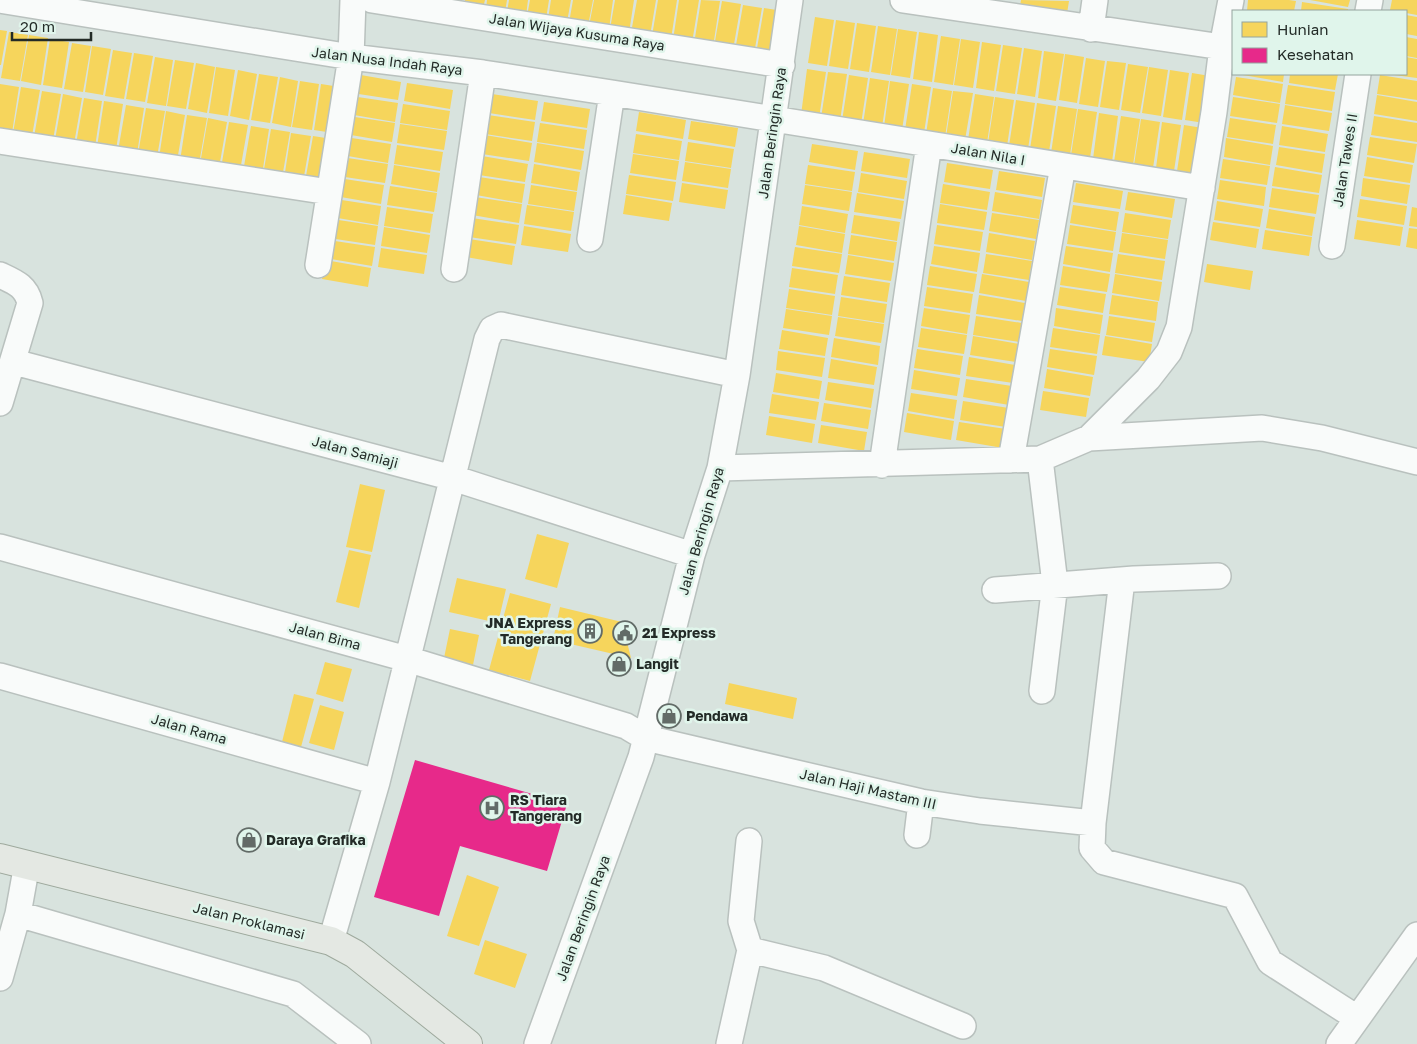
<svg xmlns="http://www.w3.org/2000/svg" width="1417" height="1044" font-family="'Golos Text',sans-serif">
  <rect width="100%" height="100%" fill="#d8e3de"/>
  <path fill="#f6d55c" d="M 465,0 L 485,0 L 483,8 L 465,5 Z
    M 487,0 L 507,0 L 505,12 L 486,9 Z
    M 509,0 L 528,0 L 526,16 L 507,12 Z
    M 530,0 L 549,0 L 546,19 L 527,16 Z
    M 551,0 L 571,0 L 567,22 L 548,19 Z
    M 573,0 L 593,0 L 588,26 L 569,23 Z
    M 594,0 L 613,0 L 609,29 L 589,26 Z
    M 615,0 L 634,0 L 629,33 L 610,29 Z
    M 637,0 L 656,0 L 650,36 L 631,33 Z
    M 658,0 L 677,0 L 671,39 L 652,36 Z
    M 679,0 L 699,0 L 692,43 L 673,40 Z
    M 701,0 L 720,1 L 713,47 L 694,44 Z
    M 1021,0 L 1069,1 L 1066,20 L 1019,12 Z
    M 1248,0 L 1289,0 L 1296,1 L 1294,11 L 1247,11 Z
    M 1310,0 L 1350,0 L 1348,7 Z
    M 1392,0 L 1417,0 L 1417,15 L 1390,10 Z
    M 722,1 L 741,4 L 733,50 L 714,47 Z
    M 1302,2 L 1348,9 L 1348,11 L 1301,11 Z
    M 743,5 L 762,8 L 754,54 L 735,51 Z
    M 764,8 L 783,11 L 776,57 L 756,54 Z
    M 1406,15 L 1417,17 L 1417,36 L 1406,34 Z
    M 815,17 L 834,20 L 827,66 L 808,63 Z
    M 836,20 L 855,23 L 848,69 L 829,66 Z
    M 857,23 L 876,26 L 869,72 L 850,69 Z
    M 878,26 L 897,29 L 890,75 L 871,72 Z
    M 898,29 L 917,32 L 910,78 L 891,75 Z
    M 0,30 L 7,31 L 1,65 L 0,65 Z
    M 9,32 L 28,35 L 20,81 L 1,78 Z
    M 919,32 L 938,35 L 932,82 L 913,79 Z
    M 29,35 L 48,38 L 41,85 L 21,81 Z
    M 941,36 L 960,39 L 953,85 L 934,82 Z
    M 1406,37 L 1417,39 L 1417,58 L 1406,56 Z
    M 50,39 L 69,42 L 62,88 L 43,85 Z
    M 961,39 L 980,42 L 973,88 L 954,85 Z
    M 982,42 L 1001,45 L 994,91 L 976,88 Z
    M 72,43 L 91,46 L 83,92 L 64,89 Z
    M 1003,45 L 1022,48 L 1015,94 L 996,91 Z
    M 92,46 L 111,49 L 103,95 L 85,92 Z
    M 1024,48 L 1042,51 L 1035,97 L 1017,94 Z
    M 113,50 L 132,53 L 124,99 L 105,96 Z
    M 1044,51 L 1064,54 L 1056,101 L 1038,98 Z
    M 134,53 L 153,56 L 145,102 L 126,99 Z
    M 1065,54 L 1084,57 L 1077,103 L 1059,100 Z
    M 155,57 L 173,60 L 166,106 L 147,103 Z
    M 1406,57 L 1417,59 L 1417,78 L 1394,75 L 1406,74 Z
    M 1086,58 L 1105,61 L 1098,107 L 1079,104 Z
    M 175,60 L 194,63 L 186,109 L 167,106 Z
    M 1107,61 L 1126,63 L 1119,110 L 1100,107 Z
    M 196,63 L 215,67 L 207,113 L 188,109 Z
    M 1128,64 L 1148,67 L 1140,113 L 1121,110 Z
    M 216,67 L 235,70 L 228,116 L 209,113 Z
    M 1149,67 L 1168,70 L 1161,116 L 1142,113 Z
    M 807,69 L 826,72 L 819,118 L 801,115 Z
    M 238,70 L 257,74 L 249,120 L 230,116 Z
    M 1170,70 L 1189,73 L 1182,120 L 1163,117 Z
    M 828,72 L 847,74 L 840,121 L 821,118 Z
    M 1192,73 L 1210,76 L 1204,123 L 1185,120 Z
    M 259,74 L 278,77 L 270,123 L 251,120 Z
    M 355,74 L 401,82 L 398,100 L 352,93 Z
    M 1237,74 L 1284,74 L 1283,82 Z
    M 1290,74 L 1338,74 L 1335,90 L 1289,83 Z
    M 849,75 L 868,78 L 861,124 L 842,121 Z
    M 1380,75 L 1417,81 L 1417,100 L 1377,94 Z
    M 280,77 L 298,81 L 291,127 L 272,123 Z
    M 1236,77 L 1283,84 L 1280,103 L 1233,95 Z
    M 870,78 L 889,81 L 882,127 L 863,124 Z
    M 300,81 L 319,84 L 312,130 L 292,127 Z
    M 890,81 L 909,84 L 902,130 L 884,127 Z
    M 407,83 L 453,90 L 450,109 L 404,101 Z
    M 0,84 L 19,87 L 12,133 L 0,131 Z
    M 321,84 L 340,87 L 333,133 L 314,130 Z
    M 912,84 L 931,87 L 924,133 L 905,130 Z
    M 1288,85 L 1335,92 L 1332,111 L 1285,104 Z
    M 21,87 L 40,90 L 32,136 L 13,133 Z
    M 933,88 L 952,91 L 945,137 L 926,134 Z
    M 42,91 L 61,94 L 53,140 L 34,137 Z
    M 953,91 L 973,93 L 965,140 L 946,137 Z
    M 63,94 L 82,98 L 74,144 L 55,140 Z
    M 492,94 L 538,101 L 535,120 L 489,113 Z
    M 975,94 L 994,97 L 987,143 L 968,140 Z
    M 1377,95 L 1417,102 L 1417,121 L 1374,114 Z
    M 351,96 L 398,103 L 395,122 L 348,114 Z
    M 995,97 L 1014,100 L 1007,146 L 988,143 Z
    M 1233,97 L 1280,104 L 1277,123 L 1230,116 Z
    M 84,98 L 102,101 L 95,147 L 76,144 Z
    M 1016,100 L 1035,103 L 1028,149 L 1009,146 Z
    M 104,101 L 123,104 L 116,150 L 97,147 Z
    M 544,102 L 590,109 L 587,128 L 541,121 Z
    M 1037,103 L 1056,106 L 1049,152 L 1030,149 Z
    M 403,104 L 450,111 L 447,130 L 400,123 Z
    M 126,105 L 144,108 L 137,154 L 118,151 Z
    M 1285,105 L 1332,113 L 1329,131 L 1282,124 Z
    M 1058,106 L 1077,109 L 1070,155 L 1051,153 Z
    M 146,108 L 165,111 L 157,157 L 138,154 Z
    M 1078,109 L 1097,112 L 1090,158 L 1071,155 Z
    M 166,111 L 185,115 L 177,161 L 159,158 Z
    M 639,112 L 686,120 L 683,139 L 636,131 Z
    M 1099,113 L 1118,116 L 1112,162 L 1093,159 Z
    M 187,115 L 207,118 L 199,164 L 180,161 Z
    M 488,115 L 535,122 L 532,141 L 485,134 Z
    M 348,116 L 395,123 L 392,142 L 345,134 Z
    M 1121,116 L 1140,119 L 1133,165 L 1114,162 Z
    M 1374,116 L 1417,123 L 1417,142 L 1371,135 Z
    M 208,118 L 227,122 L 219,168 L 200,164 Z
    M 1230,118 L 1276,125 L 1273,144 L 1227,137 Z
    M 1141,119 L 1160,122 L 1153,168 L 1134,165 Z
    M 691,121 L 738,128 L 735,147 L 688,139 Z
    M 229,122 L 248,125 L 240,171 L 221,168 Z
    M 1162,122 L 1181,125 L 1174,171 L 1156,168 Z
    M 540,123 L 587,130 L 584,149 L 537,142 Z
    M 400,124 L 447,131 L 444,150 L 397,143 Z
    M 1184,125 L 1203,128 L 1196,174 L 1177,171 Z
    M 251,126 L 269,129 L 262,175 L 243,172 Z
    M 1282,126 L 1328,134 L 1325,152 L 1279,145 Z
    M 271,129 L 290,132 L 282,178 L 263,175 Z
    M 291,133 L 311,136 L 303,182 L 284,179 Z
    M 636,134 L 682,141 L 679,160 L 633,153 Z
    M 485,135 L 532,143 L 529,161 L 482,154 Z
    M 313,136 L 332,139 L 324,185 L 305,182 Z
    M 345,137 L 391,144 L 388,163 L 342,155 Z
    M 1370,137 L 1417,144 L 1414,163 L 1367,155 Z
    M 1226,138 L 1273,146 L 1270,165 L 1224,157 Z
    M 688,142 L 734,149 L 731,168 L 685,161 Z
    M 537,143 L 584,151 L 581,170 L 534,162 Z
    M 812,144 L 858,151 L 855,170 L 809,162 Z
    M 397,145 L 443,152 L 440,171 L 394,164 Z
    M 1279,147 L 1325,154 L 1322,173 L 1276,165 Z
    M 864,152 L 910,159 L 907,178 L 861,171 Z
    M 633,154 L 679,161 L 676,180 L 630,173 Z
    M 482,156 L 528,164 L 525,182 L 479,175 Z
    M 341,157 L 388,164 L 385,183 L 338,176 Z
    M 1367,157 L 1413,165 L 1410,183 L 1364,176 Z
    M 1223,159 L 1270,166 L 1267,185 L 1220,178 Z
    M 685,162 L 731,169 L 728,188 L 682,181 Z
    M 947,163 L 993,170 L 990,189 L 944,182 Z
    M 534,164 L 580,172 L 577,191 L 531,183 Z
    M 394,165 L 440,173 L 437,192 L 391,184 Z
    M 808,165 L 855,172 L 852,191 L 805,184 Z
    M 1275,167 L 1322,175 L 1319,193 L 1272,186 Z
    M 999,171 L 1045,178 L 1042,197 L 996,190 Z
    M 861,173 L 907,181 L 904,199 L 858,192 Z
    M 629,175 L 676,182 L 673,201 L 626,194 Z
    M 479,177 L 525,184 L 522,203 L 476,195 Z
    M 338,178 L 384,185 L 381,204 L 335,196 Z
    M 1363,178 L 1410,185 L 1407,204 L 1361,196 Z
    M 1220,180 L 1266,187 L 1264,206 L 1217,199 Z
    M 682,183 L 728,190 L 725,209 L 679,202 Z
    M 1076,183 L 1123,191 L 1120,209 L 1073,202 Z
    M 943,184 L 990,192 L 987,210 L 940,203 Z
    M 531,185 L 577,192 L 574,211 L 528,204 Z
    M 805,185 L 852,192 L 849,211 L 802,204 Z
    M 390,186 L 437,193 L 434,212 L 387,205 Z
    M 1272,188 L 1319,195 L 1316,214 L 1269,207 Z
    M 995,192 L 1042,200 L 1039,219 L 992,211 Z
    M 1128,192 L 1175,199 L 1172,218 L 1125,210 Z
    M 857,193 L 904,201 L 901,219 L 854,212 Z
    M 626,195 L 672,203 L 669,221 L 623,214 Z
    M 475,197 L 522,204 L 519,223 L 472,215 Z
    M 335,199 L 381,206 L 378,225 L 332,217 Z
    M 1360,199 L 1407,206 L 1404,225 L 1357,217 Z
    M 1217,201 L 1263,209 L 1260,227 L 1214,220 Z
    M 940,204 L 987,212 L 984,230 L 937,223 Z
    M 527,205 L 574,212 L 571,231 L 524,224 Z
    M 1073,205 L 1119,212 L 1116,231 L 1070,223 Z
    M 802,206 L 848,214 L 845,233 L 799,225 Z
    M 387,207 L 433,214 L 430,233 L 384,226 Z
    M 1412,207 L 1417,208 L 1417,227 L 1409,226 Z
    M 1269,209 L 1315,217 L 1312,236 L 1266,228 Z
    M 992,213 L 1039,220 L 1036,239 L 989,231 Z
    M 1125,213 L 1171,220 L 1168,239 L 1122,232 Z
    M 854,215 L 900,222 L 897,241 L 851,233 Z
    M 472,218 L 519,225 L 516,244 L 469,237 Z
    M 332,219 L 378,226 L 375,245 L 329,238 Z
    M 1357,220 L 1403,227 L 1400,246 L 1354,239 Z
    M 1213,222 L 1259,229 L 1256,248 L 1210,240 Z
    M 937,225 L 983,232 L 980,251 L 934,244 Z
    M 1070,225 L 1116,232 L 1113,251 L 1067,244 Z
    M 524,226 L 571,234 L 568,252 L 521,245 Z
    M 799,226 L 845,234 L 842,253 L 796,245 Z
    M 384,227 L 430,235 L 427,253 L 381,246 Z
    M 1409,228 L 1417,229 L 1417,249 L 1406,247 Z
    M 1265,230 L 1312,237 L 1309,256 L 1262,249 Z
    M 989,233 L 1035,241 L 1032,260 L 986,252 Z
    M 1122,233 L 1168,240 L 1165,259 L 1119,252 Z
    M 851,235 L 897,242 L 894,261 L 848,254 Z
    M 469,239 L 515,246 L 512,265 L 466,257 Z
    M 328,240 L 375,247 L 372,266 L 325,258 Z
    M 934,246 L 980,253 L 977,272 L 931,264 Z
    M 1066,246 L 1113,253 L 1110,272 L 1063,264 Z
    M 795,247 L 842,254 L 839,273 L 792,266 Z
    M 381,248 L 427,255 L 424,274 L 378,267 Z
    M 986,254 L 1032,261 L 1029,280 L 983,273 Z
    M 1118,254 L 1165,261 L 1162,280 L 1115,273 Z
    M 848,255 L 894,263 L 891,281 L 845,274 Z
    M 325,260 L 371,268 L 368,287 L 322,279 Z
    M 1207,264 L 1253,271 L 1250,290 L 1204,282 Z
    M 930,266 L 977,274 L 974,292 L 927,285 Z
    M 1063,266 L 1110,274 L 1107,292 L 1060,285 Z
    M 792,268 L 838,275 L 835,294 L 789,287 Z
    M 982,274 L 1029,282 L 1026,301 L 979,293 Z
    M 1115,274 L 1162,282 L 1159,301 L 1112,293 Z
    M 844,276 L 890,283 L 887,302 L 841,295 Z
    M 927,287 L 973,294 L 970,313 L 924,306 Z
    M 1060,287 L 1106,294 L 1103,313 L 1057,305 Z
    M 789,289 L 835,296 L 832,315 L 786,308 Z
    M 979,295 L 1025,303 L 1022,321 L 976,314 Z
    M 1112,295 L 1158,302 L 1156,321 L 1109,314 Z
    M 841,297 L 887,304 L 884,323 L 838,316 Z
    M 924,308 L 970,315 L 967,334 L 921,326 Z
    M 1056,308 L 1103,315 L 1100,334 L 1054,326 Z
    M 786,309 L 832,316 L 829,335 L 783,328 Z
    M 976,316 L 1022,323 L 1019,342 L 973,335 Z
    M 1109,316 L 1155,323 L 1152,342 L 1106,335 Z
    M 838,317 L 884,324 L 881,343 L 835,336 Z
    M 921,328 L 967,335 L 964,354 L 918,347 Z
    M 1053,328 L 1100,335 L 1097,354 L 1050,347 Z
    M 782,330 L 828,338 L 825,356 L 779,349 Z
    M 973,336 L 1019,344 L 1016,362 L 970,355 Z
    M 1105,336 L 1152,344 L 1149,362 L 1102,355 Z
    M 834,338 L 880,346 L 878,365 L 831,357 Z
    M 917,349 L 963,356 L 960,375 L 914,368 Z
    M 1050,349 L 1097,356 L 1094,375 L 1047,367 Z
    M 778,351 L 825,358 L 822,377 L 776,370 Z
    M 969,357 L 1015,365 L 1013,383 L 966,376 Z
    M 831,359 L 877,367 L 874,385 L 828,378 Z
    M 1047,369 L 1093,377 L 1090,396 L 1044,388 Z
    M 914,370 L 960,378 L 957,396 L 911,389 Z
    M 776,373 L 822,381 L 819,399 L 773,392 Z
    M 966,379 L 1012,386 L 1009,405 L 963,397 Z
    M 828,382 L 874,389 L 871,408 L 825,400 Z
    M 1043,391 L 1089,398 L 1086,417 L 1040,410 Z
    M 911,393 L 957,400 L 954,419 L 908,411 Z
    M 772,394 L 819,402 L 816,420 L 769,413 Z
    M 963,401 L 1009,408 L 1006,427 L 960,420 Z
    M 824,403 L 871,410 L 868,429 L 821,421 Z
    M 907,413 L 954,421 L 951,440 L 904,432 Z
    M 769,416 L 815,424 L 812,443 L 766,435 Z
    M 959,422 L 1006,429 L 1003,448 L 956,440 Z
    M 821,425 L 867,432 L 864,451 L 818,443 Z
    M 360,484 L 385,490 L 372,552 L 346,547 Z
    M 537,534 L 569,543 L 557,588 L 525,579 Z
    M 349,550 L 371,555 L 359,608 L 336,602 Z
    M 457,578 L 506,589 L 498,623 L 449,612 Z
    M 510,593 L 551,604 L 530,681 L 489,670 Z
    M 560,607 L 622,622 L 631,658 L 553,640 Z
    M 450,629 L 479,635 L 473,665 L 444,658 Z
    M 325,662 L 352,669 L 343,702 L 316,694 Z
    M 729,683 L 797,698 L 793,719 L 725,704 Z
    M 294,694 L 314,699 L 301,747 L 282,742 Z
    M 320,705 L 344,712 L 334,750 L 309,743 Z
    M 467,875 L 499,887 L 479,946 L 447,936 Z
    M 485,940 L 527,954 L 515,988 L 474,974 Z"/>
  <path fill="#e7298a" d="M 415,760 L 567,804 L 547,871 L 460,846 L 439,916 L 374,897 Z"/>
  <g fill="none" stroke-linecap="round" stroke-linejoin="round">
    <g stroke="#b9c1be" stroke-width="28">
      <path id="minor" d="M 0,0 L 351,57 L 483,73 L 612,93 L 1202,188
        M 372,0 L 782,65
        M 903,0 L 1222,47
        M 1368,11 L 1370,0
        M 1091,29 L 1095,0
        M 0,141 L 329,192
        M 590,239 L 612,93
        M 1332,246 L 1358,74
        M 318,265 L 351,57 L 353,0
        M 454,269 L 483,73
        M 0,275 C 15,282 26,286 30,303 L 0,403
        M 14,362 L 453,478 L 692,555
        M 1089,438 L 1148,379 L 1169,352 L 1179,327 L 1214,112 L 1222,47 L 1231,0
        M 1040,459 L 1055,584 L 1042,691
        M 1011,460 L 1063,166
        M 882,465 L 929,144
        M 720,468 L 1040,459 L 1089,438 L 1262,428 L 1322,438 L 1417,462
        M 0,547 L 407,659 L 626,726 L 646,738 L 921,802 L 980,811 L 1093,823
        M 1122,580 L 1093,823 L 1092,848 L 1104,862 L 1235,896 L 1270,962 L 1357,1018
        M 995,590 L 1134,579 L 1218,576
        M 0,676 L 377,782
        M 917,835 L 921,802
        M 18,914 L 293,994 L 358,1044
        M 331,941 L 377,782 L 487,339 L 492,329 L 501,325 L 737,375
        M 750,950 L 824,968 L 963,1026
        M 0,978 L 18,914 L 27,864
        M 537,1044 L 641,757 L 692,555 L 720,468 L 737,375 L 790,0
        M 729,1044 L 750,950 L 741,921 L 749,841
        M 1339,1044 L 1417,935"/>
    </g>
    <g stroke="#9ea99d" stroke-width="30">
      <path id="major" d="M 0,858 L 331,941 L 355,954 L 468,1044"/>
    </g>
    <use href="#minor" stroke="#f9fbfa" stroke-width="25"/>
    <use href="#major" stroke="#e4e8e3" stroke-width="28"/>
  </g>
  <defs>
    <g id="building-ring" transform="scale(1.25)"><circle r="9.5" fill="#e0f5eb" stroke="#626b67" stroke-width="1.5"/><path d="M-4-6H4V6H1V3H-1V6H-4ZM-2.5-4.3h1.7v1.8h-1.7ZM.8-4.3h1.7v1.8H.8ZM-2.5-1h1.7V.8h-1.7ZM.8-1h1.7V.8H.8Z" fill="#626b67"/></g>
    <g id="civic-ring" transform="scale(1.25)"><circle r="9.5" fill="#e0f5eb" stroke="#626b67" stroke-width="1.5"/><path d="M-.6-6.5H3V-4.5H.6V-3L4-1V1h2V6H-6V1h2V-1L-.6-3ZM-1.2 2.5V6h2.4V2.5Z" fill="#626b67"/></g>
    <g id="shop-ring" transform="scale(1.25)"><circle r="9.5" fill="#e0f5eb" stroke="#626b67" stroke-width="1.5"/><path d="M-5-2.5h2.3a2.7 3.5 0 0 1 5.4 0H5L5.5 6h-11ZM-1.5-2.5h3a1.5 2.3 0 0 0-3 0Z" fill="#626b67"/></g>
    <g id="hospital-ring" transform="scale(1.25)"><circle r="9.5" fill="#e0f5eb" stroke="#626b67" stroke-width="1.5"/><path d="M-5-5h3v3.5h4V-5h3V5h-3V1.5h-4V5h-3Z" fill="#626b67"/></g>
  </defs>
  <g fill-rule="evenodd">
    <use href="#building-ring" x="590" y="631"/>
    <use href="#civic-ring" x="625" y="633"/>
    <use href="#shop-ring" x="619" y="664"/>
    <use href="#shop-ring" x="669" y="716"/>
    <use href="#hospital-ring" x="492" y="808"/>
    <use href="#shop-ring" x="249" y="840"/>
  </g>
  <g text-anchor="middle" stroke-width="5" stroke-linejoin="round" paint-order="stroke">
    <g font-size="14" fill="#232b27" stroke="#e0f5eb">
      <text transform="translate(577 32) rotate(9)" y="5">Jalan Wijaya Kusuma Raya</text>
      <text transform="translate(387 61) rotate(7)" y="5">Jalan Nusa Indah Raya</text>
      <text transform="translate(772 133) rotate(-82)" y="5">Jalan Beringin Raya</text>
      <text transform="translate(988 154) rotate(10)" y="5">Jalan Nila I</text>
      <text transform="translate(1345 160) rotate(-81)" y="5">Jalan Tawes II</text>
      <text transform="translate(355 452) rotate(15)" y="5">Jalan Samiaji</text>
      <text transform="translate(701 531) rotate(-74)" y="5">Jalan Beringin Raya</text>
      <text transform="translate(325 636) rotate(15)" y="5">Jalan Bima</text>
      <text transform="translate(189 729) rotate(16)" y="5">Jalan Rama</text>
      <text transform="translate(868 789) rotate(13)" y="5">Jalan Haji Mastam III</text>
      <text transform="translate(583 918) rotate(-70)" y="5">Jalan Beringin Raya</text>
      <text transform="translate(249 921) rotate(14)" y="5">Jalan Proklamasi</text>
    </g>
    <g font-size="14" font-weight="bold" fill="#232b27" stroke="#e0f5eb" text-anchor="start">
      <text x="572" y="628" text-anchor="end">JNA Express<tspan x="572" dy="16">Tangerang</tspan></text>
      <text x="642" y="638">21 Express</text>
      <text x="636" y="669">Langit</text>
      <text x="686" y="721">Pendawa</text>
      <text x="510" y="805">RS Tiara<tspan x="510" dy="16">Tangerang</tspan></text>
      <text x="266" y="845">Daraya Grafika</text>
    </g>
  </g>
  <rect x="1232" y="10" width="175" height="65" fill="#e0f5eb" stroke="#94a49d"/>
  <rect x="1242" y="22" width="25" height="15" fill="#f6d55c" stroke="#94a49d"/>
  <text x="1277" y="35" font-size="15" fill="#232b27">Hunian</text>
  <rect x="1242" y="48" width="25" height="15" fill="#e7298a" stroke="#94a49d"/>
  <text x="1277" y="60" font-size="15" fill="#232b27">Kesehatan</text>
  <path d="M12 32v8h79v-8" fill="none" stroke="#232b27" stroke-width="2.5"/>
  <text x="20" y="32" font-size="15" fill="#232b27" stroke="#e0f5eb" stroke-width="4" paint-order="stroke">20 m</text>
</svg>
